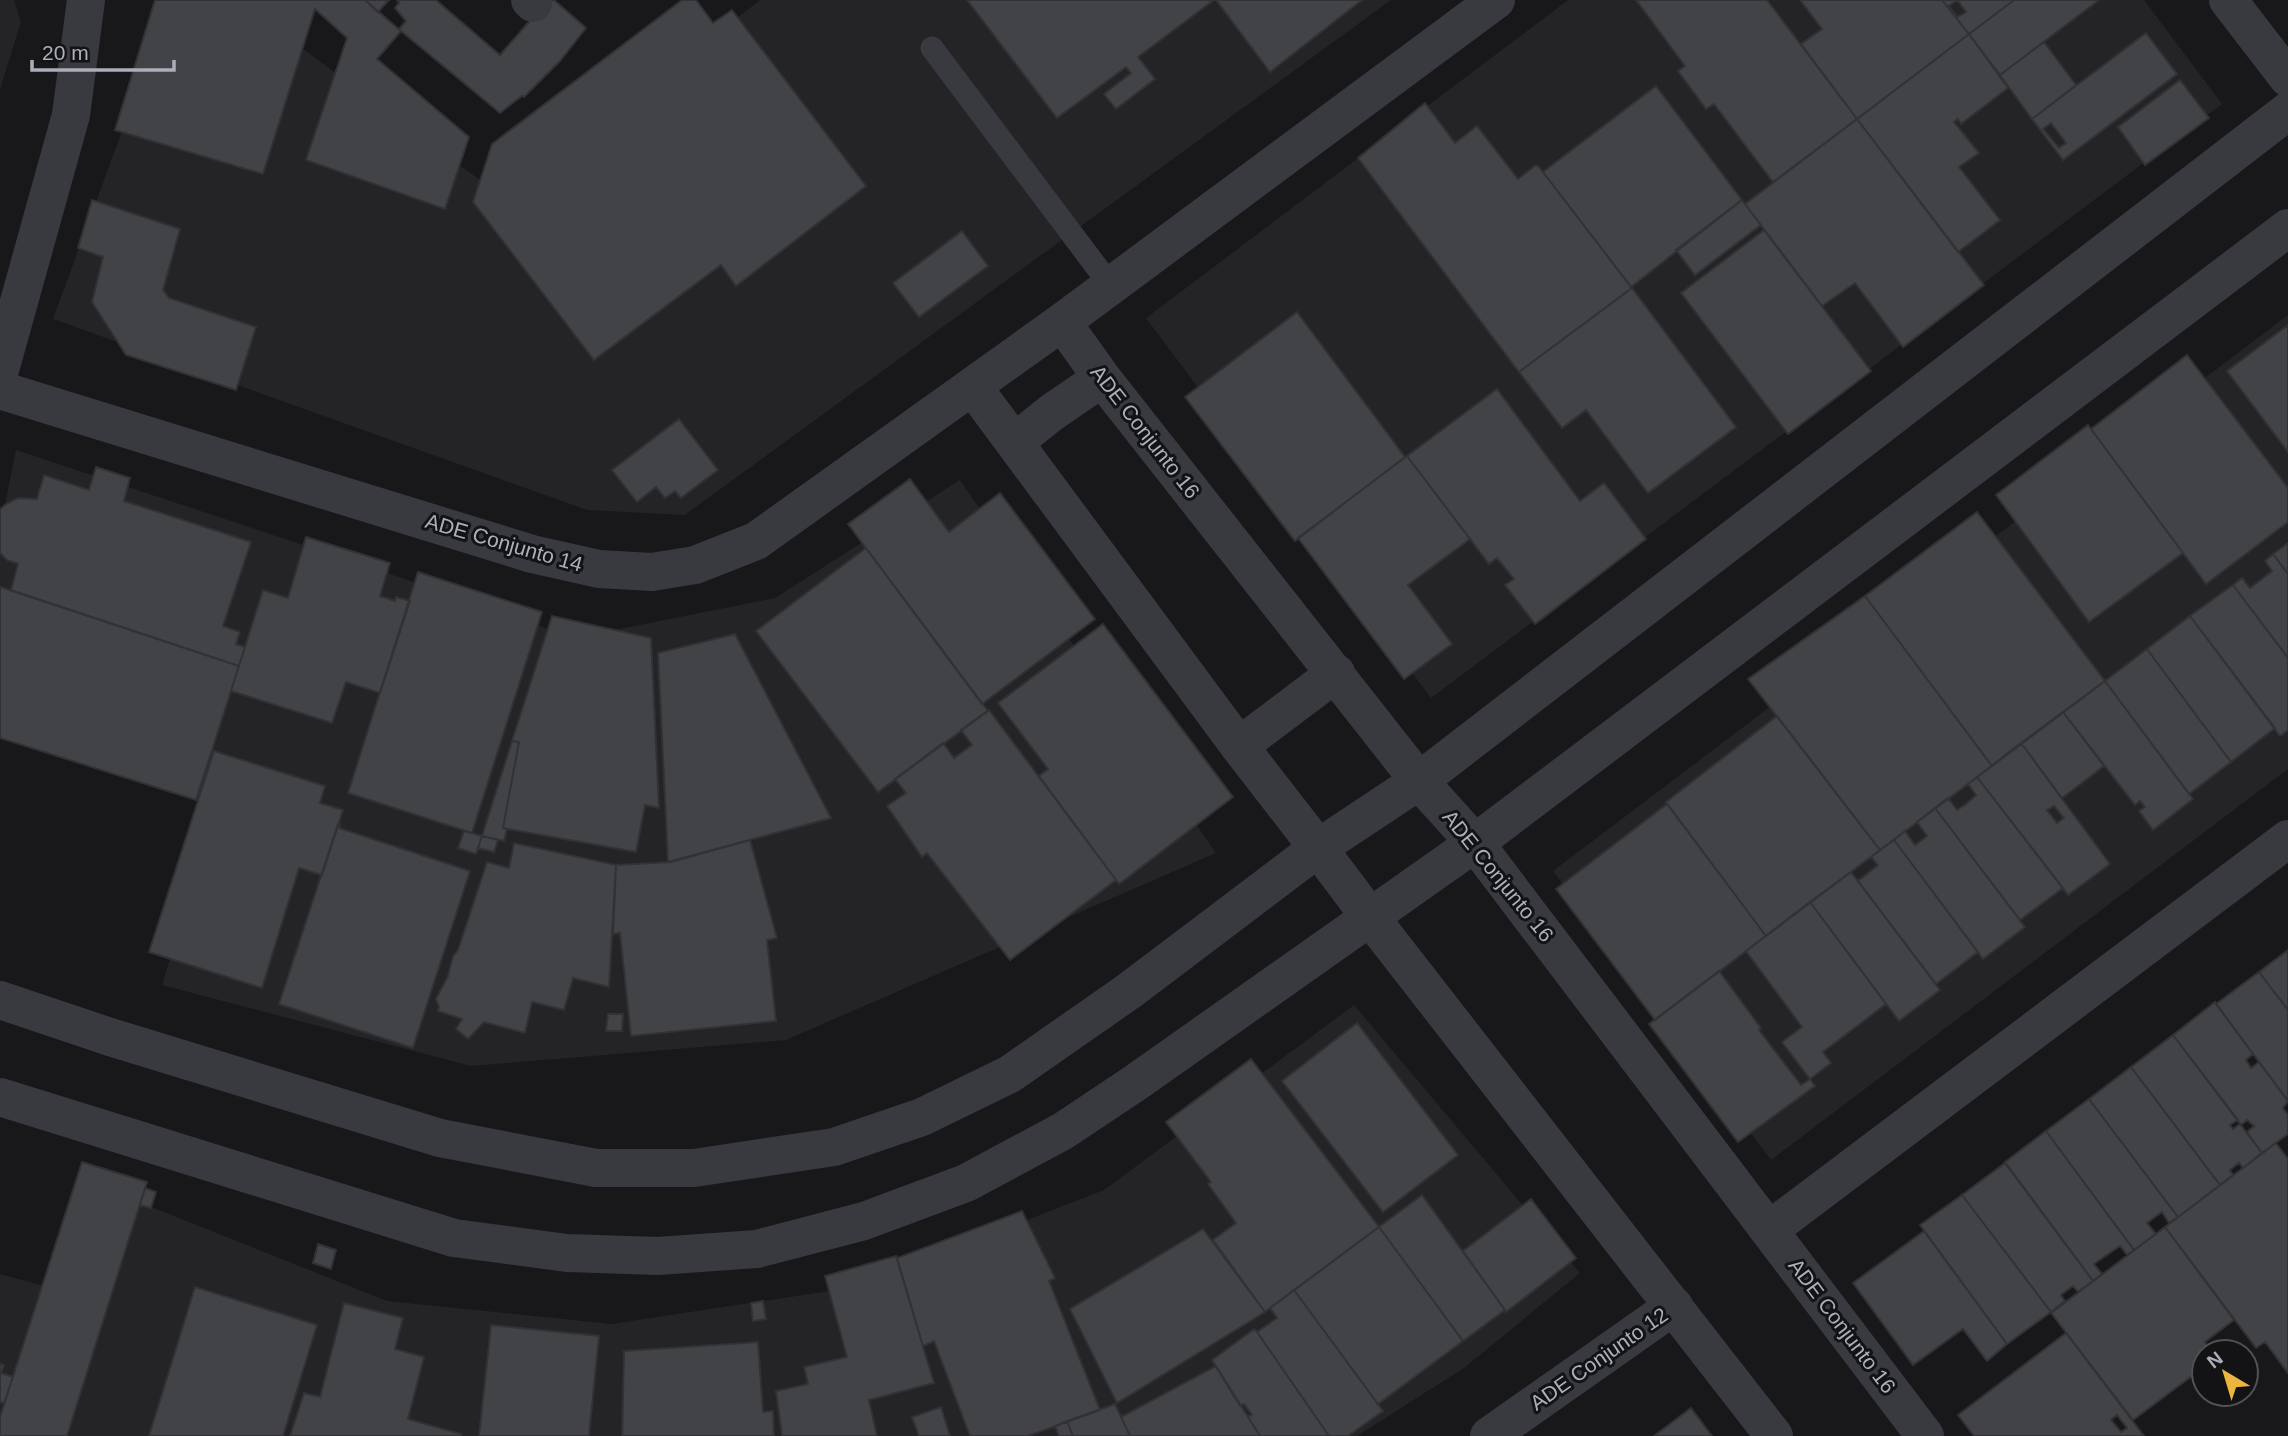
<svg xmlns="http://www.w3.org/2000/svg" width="2288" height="1436" font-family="Helvetica,sans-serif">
  <rect width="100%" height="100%" fill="#18181a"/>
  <path fill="#242427" d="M 0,0 L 14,0 L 21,22 L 0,89 Z
    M 170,0 L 237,0 L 500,195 L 544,171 L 760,0 L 1391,0 L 685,515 L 587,510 L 53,319 Z
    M 1568,0 L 2144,0 L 2222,104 L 1431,698 L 1146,318 Z
    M 2288,315 L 2288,769 L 1771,1160 L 1553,871 Z
    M 16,450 L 370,567 L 574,638 L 775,598 L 960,480 L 1216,853 L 786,1040 L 471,1066 L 162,985 L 222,786 L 0,722 L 0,530 Z
    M 1354,1005 L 1580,1273 L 1464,1368 L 1357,1436 L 0,1436 L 0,1274 L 41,1285 L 96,1185 L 387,1301 L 612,1324 L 855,1287 L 1104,1190 Z"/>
  <path fill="#424347" stroke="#323236" stroke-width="2" fill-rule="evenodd" d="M 155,0 L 365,0 L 401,31 L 377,59 L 469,137 L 445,209 L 306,160 L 347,38 L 315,9 L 263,174 L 115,130 Z
    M 365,0 L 389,0 L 378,12 Z
    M 397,0 L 436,0 L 500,55 L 548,0 L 554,0 L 586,28 L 560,61 L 524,97 L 522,96 L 500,113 L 401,31 L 399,29 L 406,21 L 395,8 L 399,3 Z
    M 682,0 L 696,0 L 713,23 L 732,10 L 866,186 L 736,286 L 721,265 L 594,360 L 473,202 L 492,144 Z
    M 967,0 L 1214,0 L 1138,57 L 1155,79 L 1116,109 L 1104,94 L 1131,73 L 1126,67 L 1057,118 Z
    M 1216,0 L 1362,0 L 1270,72 Z
    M 1636,0 L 1767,0 L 1857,119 L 1773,182 L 1714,104 L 1706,109 L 1678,71 L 1685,66 Z
    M 1800,0 L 1942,0 L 1969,34 L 1857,119 L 1801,44 L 1822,29 Z
    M 1942,0 L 2014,0 L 1969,34 ZM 1957,0 L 1966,12 L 1957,17 L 1949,6 Z
    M 2014,0 L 2099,0 L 2000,75 L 1969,34 Z
    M 2146,33 L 2177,74 L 2063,160 L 2032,119 ZM 2051,123 L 2066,143 L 2059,148 L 2043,129 Z
    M 1969,34 L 2008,88 L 1961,124 L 1958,119 L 1954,122 L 1979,153 L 1959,167 L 2000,220 L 1958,252 L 1857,119 Z
    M 2044,42 L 2076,85 L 2032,119 L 2000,75 Z
    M 2180,80 L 2209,118 L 2145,165 L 2118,127 Z
    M 1656,86 L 1742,200 L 1631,287 L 1543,172 Z
    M 1425,103 L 1455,143 L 1477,126 L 1518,179 L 1536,165 L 1539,167 L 1632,288 L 1519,372 L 1358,158 Z
    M 1857,119 L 1984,285 L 1903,347 L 1855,283 L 1822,306 L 1745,204 Z
    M 92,200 L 180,229 L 163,290 L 169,298 L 256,327 L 236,390 L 126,355 L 92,302 L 103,257 L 78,248 Z
    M 1742,200 L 1761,225 L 1695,275 L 1676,250 Z
    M 1764,230 L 1871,371 L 1788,434 L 1681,293 Z
    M 962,231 L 988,266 L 919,317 L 893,283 Z
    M 1632,288 L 1736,427 L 1648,493 L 1586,410 L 1562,428 L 1519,372 Z
    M 1297,312 L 1405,457 L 1295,541 L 1185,397 Z
    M 2288,325 L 2288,452 L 2227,371 Z
    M 2187,355 L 2288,488 L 2288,522 L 2206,584 L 2091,429 Z
    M 1497,389 L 1580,501 L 1604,483 L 1646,539 L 1535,624 L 1505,585 L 1514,579 L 1497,558 L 1489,564 L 1407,456 Z
    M 679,419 L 718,470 L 681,498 L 675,491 L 665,498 L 656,487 L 637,502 L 612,470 Z
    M 2088,425 L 2183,553 L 2089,622 L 1996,495 Z
    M 1407,456 L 1470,539 L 1408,585 L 1452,644 L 1404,679 L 1298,538 Z
    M 96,467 L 130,478 L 124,501 L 251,542 L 223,626 L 240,632 L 236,644 L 245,647 L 239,666 L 11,590 L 18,564 L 7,560 L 0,553 L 0,509 L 6,504 L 18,498 L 37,499 L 44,475 L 89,490 Z
    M 910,479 L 949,532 L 1000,493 L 1095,619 L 982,704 L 848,524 Z
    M 1977,512 L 2105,681 L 1992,766 L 1865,596 Z
    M 306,537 L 390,563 L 380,596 L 395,601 L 396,597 L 410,601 L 380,693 L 346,682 L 332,723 L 231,691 L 263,590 L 288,598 Z
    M 2288,543 L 2288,574 L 2273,554 Z
    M 866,548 L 988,711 L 878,792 L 756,631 Z
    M 2273,554 L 2288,574 L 2288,658 L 2233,585 L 2242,578 L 2250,588 L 2272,571 L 2265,561 Z
    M 418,572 L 542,612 L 472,833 L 348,793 Z
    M 2233,585 L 2288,658 L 2288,730 L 2280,736 L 2190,616 Z
    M 0,587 L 239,666 L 196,800 L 0,738 Z
    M 1865,596 L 1992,766 L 1880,850 L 1748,679 Z
    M 552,616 L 651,638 L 659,808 L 645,805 L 636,852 L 503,828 L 519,742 L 512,741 Z
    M 2190,616 L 2275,728 L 2231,762 L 2147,649 Z
    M 1103,624 L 1233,797 L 1119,884 L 1039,776 L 1048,769 L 998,703 Z
    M 735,634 L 831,818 L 668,862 L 658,653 Z
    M 2147,649 L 2231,762 L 2189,794 L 2105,681 Z
    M 2105,681 L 2193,799 L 2153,830 L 2139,811 L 2145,807 L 2140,801 L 2135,805 L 2063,712 Z
    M 989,710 L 1116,880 L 1010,960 L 927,853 L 922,857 L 887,806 L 906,793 L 895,779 L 943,743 L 954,758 L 972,745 L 961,730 Z
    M 2063,712 L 2104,766 L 2062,798 L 2021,743 Z
    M 1777,716 L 1880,850 L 1766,936 L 1666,802 Z
    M 512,741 L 519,742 L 503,828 L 507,829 L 504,841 L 482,836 Z
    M 2021,743 L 2110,864 L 2068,895 L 1977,777 ZM 2054,806 L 2064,818 L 2057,823 L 2047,810 Z
    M 214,751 L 325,786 L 320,803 L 343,810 L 322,875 L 299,868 L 262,988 L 149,952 Z
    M 1977,777 L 2063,888 L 2020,920 L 1935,808 L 1948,798 L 1957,810 L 1966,804 L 1976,795 L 1968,784 Z
    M 1667,804 L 1766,936 L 1655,1020 L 1556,889 Z
    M 1935,808 L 2025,927 L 1983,959 L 1894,840 L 1905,831 L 1915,845 L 1927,836 L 1917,822 Z
    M 338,824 L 340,824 L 339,828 L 470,871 L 413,1048 L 279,1004 Z
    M 464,831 L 482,836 L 476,854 L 458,848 Z
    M 482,836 L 498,840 L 494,852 L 478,848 Z
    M 750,840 L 777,938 L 767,940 L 776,1021 L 631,1036 L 620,933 L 613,934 L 616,865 L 671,862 Z
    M 1894,840 L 1978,952 L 1936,984 L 1858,881 L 1878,865 L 1871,857 Z
    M 514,843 L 616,865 L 609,987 L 573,978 L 564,1010 L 532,1002 L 525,1033 L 484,1022 L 468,1039 L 456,1029 L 462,1019 L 438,1011 L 439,1007 L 436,999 L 448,976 L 453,956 L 458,950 L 487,862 L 509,868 Z
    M 1851,872 L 1940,990 L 1899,1021 L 1810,902 Z
    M 1810,902 L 1886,1004 L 1823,1052 L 1831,1063 L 1810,1079 L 1782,1042 L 1802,1027 L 1746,951 Z
    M 2288,950 L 2288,1010 L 2259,972 Z
    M 1719,971 L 1761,1028 L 1759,1030 L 1801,1085 L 1810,1079 L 1815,1086 L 1738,1142 L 1649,1024 Z
    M 2259,972 L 2288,1010 L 2288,1101 L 2216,1004 Z
    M 2215,1002 L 2253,1054 L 2246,1060 L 2251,1068 L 2259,1062 L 2288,1101 L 2283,1108 L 2288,1115 L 2288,1134 L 2262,1153 L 2247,1132 L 2254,1126 L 2247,1120 L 2241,1125 L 2173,1035 Z
    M 608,1014 L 623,1014 L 622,1031 L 606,1031 Z
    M 1357,1023 L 1458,1155 L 1383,1212 L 1282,1081 Z
    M 2173,1035 L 2238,1120 L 2230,1125 L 2233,1129 L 2240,1124 L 2262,1153 L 2243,1168 L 2239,1163 L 2230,1170 L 2233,1175 L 2220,1185 L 2131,1067 Z
    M 1251,1059 L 1379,1227 L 1265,1312 L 1213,1240 L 1236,1223 L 1208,1184 L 1211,1182 L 1166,1122 Z
    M 2131,1067 L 2220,1185 L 2178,1217 L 2089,1099 Z
    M 2089,1099 L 2178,1217 L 2169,1223 L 2162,1212 L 2147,1223 L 2156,1234 L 2134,1250 L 2046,1131 Z
    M 2046,1131 L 2134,1250 L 2127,1255 L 2120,1246 L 2094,1264 L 2102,1274 L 2093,1281 L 2005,1162 Z
    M 2276,1143 L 2288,1159 L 2288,1373 L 2265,1342 L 2256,1348 L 2165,1227 Z
    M 82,1162 L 147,1182 L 145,1188 L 67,1436 L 0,1436 L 0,1417 Z
    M 2005,1163 L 2093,1281 L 2078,1292 L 2073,1286 L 2061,1295 L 2065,1301 L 2051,1312 L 1962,1195 Z
    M 145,1188 L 156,1192 L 151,1208 L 140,1205 Z
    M 1422,1195 L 1505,1310 L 1463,1341 L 1379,1227 Z
    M 1962,1195 L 2051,1312 L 2007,1344 L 1920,1225 Z
    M 1531,1199 L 1576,1258 L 1506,1312 L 1463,1251 Z
    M 1022,1211 L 1055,1278 L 1049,1281 L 1100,1410 L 1028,1436 L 970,1436 L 934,1341 L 923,1346 L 897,1258 Z
    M 1379,1227 L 1463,1341 L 1378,1404 L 1294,1290 Z
    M 2165,1227 L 2234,1320 L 2205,1342 L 2212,1352 L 2204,1352 L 2204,1367 L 2133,1420 L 2051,1313 Z
    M 1203,1229 L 1265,1312 L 1117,1403 L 1070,1309 Z
    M 1924,1231 L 2007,1344 L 1987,1361 L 1963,1329 L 1913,1365 L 1853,1283 Z
    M 318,1244 L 336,1250 L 331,1269 L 313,1263 Z
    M 896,1256 L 934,1383 L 869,1400 L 877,1436 L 782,1436 L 776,1391 L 808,1384 L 804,1367 L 847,1357 L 825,1276 Z
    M 195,1287 L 317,1325 L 283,1436 L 149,1436 Z
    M 1294,1290 L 1383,1411 L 1348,1436 L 1329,1436 L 1257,1332 L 1277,1318 L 1270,1308 Z
    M 763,1301 L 766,1319 L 753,1321 L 751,1303 Z
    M 344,1303 L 403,1318 L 395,1349 L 424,1357 L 408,1419 L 461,1434 L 461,1436 L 290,1436 L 304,1393 L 320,1397 Z
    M 491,1325 L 599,1336 L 589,1436 L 479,1436 Z
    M 1254,1329 L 1257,1332 L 1329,1436 L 1260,1436 L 1248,1417 L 1252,1415 L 1244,1404 L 1240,1406 L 1212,1360 Z
    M 2066,1333 L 2144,1436 L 1974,1436 L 1958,1415 ZM 2117,1415 L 2127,1428 L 2121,1432 L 2111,1420 Z
    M 758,1342 L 763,1412 L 773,1411 L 774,1436 L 622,1436 L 624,1351 Z
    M 0,1364 L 4,1365 L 1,1373 L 13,1377 L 4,1403 L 0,1402 Z
    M 1216,1366 L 1260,1436 L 1130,1436 L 1121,1417 Z
    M 1115,1404 L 1130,1436 L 1073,1436 L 1067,1421 Z
    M 941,1407 L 950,1436 L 919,1436 L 912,1417 Z
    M 1691,1408 L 1712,1436 L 1654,1436 Z
    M 1067,1421 L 1073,1436 L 1059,1436 L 1055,1426 Z"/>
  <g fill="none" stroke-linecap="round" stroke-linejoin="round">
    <path stroke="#393a3f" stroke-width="23" d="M 932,48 L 1111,286"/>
    <path stroke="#393a3f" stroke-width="38" d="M 530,0 L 533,3
      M 2228,0 L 2288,78
      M 1062,322 L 1102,378 L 1419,781
      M 973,387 L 1239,746 L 1318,848
      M 0,390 L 532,554 L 599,569 L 652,572 L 695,565 L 756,541 L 1062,322 L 1496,0
      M 1015,442 L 1051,413 L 1102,378
      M 1239,746 L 1336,673
      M 1769,1230 L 2288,839
      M 1489,1436 L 1674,1306"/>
    <path stroke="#393a3f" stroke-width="38" d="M 0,370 L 71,115 L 86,0
      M 1419,781 L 1475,843 L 1925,1436
      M 1318,848 L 1370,917 L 1774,1436
      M 0,1000 L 110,1037 L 440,1138 L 596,1168 L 694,1168 L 834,1147 L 922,1117 L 1010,1074 L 1129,991 L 1318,848 L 1419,781 L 2288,111
      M 0,1097 L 454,1238 L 567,1253 L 658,1256 L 757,1249 L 864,1221 L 966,1183 L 1063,1131 L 1135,1083 L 1475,843 L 2288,228"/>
  </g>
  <g text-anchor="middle" stroke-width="6" stroke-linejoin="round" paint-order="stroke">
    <g font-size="21" fill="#abafb9" stroke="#131315">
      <text transform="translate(1145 432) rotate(52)" y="7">ADE Conjunto 16</text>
      <text transform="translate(504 543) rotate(16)" y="7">ADE Conjunto 14</text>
      <text transform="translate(1498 876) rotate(51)" y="7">ADE Conjunto 16</text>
      <text transform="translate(1842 1326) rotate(53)" y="7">ADE Conjunto 16</text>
      <text transform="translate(1599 1359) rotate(-35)" y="7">ADE Conjunto 12</text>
    </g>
  </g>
  <g transform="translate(2225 1373) rotate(322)"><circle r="33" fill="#131315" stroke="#505157" stroke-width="2"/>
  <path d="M0-5L12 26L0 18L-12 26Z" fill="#ebb53f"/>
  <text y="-10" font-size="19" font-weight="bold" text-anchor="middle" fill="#abafb9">N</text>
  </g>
  <path d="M32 60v10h142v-10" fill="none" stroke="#abafb9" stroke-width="3.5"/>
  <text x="42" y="60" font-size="21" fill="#abafb9" stroke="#131315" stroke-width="5" paint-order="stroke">20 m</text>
</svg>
